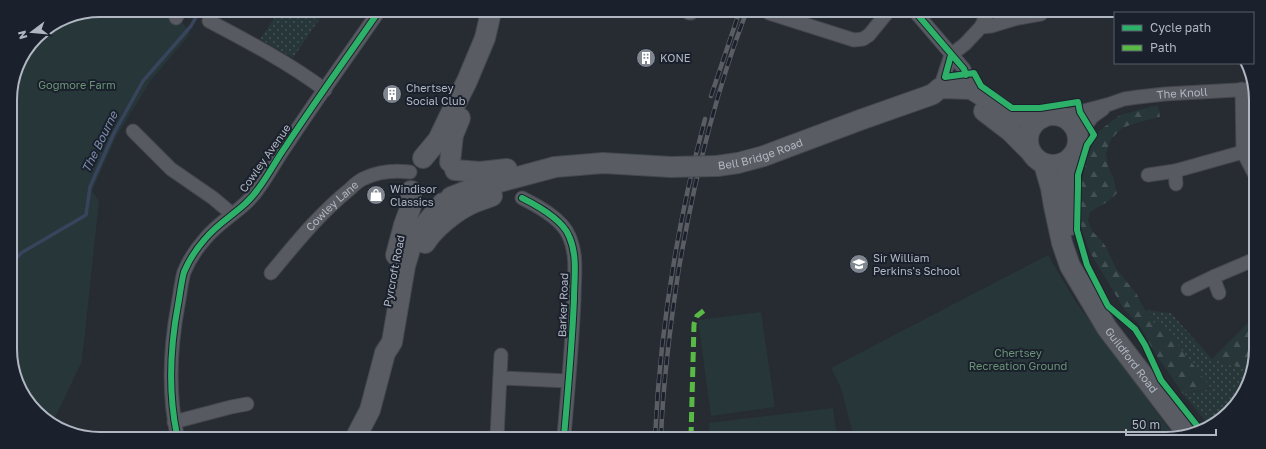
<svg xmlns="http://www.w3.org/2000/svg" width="1266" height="449" font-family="'Golos Text',sans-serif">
  <defs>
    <pattern id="grass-dots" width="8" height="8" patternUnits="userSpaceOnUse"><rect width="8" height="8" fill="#273639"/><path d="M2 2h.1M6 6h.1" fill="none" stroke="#445154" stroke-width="1.8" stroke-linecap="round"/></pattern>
    <pattern id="forest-firs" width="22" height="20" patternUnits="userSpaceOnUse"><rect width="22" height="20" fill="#273639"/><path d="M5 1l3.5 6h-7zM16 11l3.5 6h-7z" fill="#445154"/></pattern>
  </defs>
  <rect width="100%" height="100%" fill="#272b32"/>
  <path fill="url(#grass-dots)" d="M 279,11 L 325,11 L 293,58 L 260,39 Z
    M 1145,310 L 1171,313 L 1212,359 L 1251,371 L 1251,378 L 1221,420 L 1209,425 L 1183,394 L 1210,389 L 1163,326 L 1154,323 Z"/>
  <path fill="url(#forest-firs)" d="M 1158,105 L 1160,117 L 1139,122 L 1122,128 L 1111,139 L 1106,153 L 1108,166 L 1114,180 L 1117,193 L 1109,201 L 1090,212 L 1088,220 L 1092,231 L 1101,240 L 1106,247 L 1117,270 L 1136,293 L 1145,310 L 1154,323 L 1163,326 L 1211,388 L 1183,394 L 1155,353 L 1138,323 L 1124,309 L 1091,254 L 1082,231 L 1080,215 L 1080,190 L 1088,154 L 1099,131 L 1120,115 Z
    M 1252,319 L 1251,371 L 1212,359 Z"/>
  <path fill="#273639" d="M 100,10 L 175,10 L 190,34 L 151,80 L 116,137 L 92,191 L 99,201 L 82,361 L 53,422 L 32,409 L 12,366 L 10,94 L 19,60 L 40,32 L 66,17 Z
    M 1048,255 L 1076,302 L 1175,437 L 1172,439 L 854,438 L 841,388 L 831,368 Z
    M 761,312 L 775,407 L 711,416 L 698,320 Z
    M 833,408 L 837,437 L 710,437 L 709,423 Z"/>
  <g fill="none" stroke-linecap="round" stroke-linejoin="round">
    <path stroke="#37445b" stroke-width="3.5" d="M 11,265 L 21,253 L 86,215 L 90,187 L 114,133 L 143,81 L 191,26 L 200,10"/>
    <g stroke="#44474d" stroke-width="15">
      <g id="minor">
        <path d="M 689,13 L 691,13"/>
        <path d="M 769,13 L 854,40 L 863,39 L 869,35 L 887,13"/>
        <path d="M 917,14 L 964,69 L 971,89"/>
        <path d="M 176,18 L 180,10"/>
        <path d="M 209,21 C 249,42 289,63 325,90"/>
        <path d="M 981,27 L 987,14"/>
        <path d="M 951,55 L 965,44 L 981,27 L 991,26 L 1018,18 L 1041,14"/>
        <path d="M 940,88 L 951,55"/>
        <path d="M 1242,89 L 1243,152 L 1254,173"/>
        <path id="s1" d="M 1061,117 L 1110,104 L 1124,99 L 1138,97 L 1165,94 L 1255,89"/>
        <path d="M 133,131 L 171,169 L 213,198 L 232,214"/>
        <path d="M 1078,136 L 1092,117 L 1103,109"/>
        <path d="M 1175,171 L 1176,184"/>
        <path d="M 1148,175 L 1175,171 L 1243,152"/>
        <path d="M 522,198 C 538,206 562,219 569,236 C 578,256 574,278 574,299 C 572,345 568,391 564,436"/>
        <path id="s2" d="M 271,273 C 296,243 320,213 350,189 C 354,185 359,180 365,178 C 379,171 394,170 410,172"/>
        <path d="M 1213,277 L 1219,293"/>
        <path d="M 1188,289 L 1213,277 L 1253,260"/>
        <path d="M 500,378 L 568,381"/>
        <path d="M 174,422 L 231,407 L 247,404"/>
        <path d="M 177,435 C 168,392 170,348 178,305 C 180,295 181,283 184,272 C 189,260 197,248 205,239 C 220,220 244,210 258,189 C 268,176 276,160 286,146 C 316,100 348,56 379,11"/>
        <path d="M 497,436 L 501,355"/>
      </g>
    </g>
    <g stroke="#44484f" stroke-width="22">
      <g id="primary">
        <path d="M 984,111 L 1010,131 L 1030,151"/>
        <circle cx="1053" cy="140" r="25"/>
        <path d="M 423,158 L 438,140 L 452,111 L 467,81 L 485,38 L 491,12"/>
        <path d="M 450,162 L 453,135 L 460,118"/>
        <path id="s3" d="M 1044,164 L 1051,188 L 1054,206 L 1062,243 L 1070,266 L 1107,328 L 1187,433"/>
        <path id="s4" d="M 717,166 L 738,163 L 764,156 L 860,120 L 928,96 L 933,94 L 940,88 L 971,89 L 992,102 L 1008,114 L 1023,117 L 1042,118"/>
        <path d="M 455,170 L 480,172 L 507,169"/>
        <path d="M 451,197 L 469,190 L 555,167 L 603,163 L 671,167"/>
        <path d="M 1070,225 L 1067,202 L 1068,174 L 1071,157"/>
        <path d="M 425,243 C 434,229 453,213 469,205 C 476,201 485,199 492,196"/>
        <path d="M 396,255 L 404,225 L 411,206 L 411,191"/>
        <path d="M 357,435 L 370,410 L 385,353 L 392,342 L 405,266 L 413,239 L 443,203"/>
      </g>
    </g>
    <use href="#minor" stroke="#575a60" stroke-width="13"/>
    <use href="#primary" stroke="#595c62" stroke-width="20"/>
    <g stroke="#5a5d64" stroke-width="4.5">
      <path id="rail" d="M 711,96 L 739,13
        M 655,437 C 660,329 677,224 705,119
        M 661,437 C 663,382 670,328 678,274 C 693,185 714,97 746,13"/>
    </g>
    <use href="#rail" stroke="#1b212c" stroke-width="3" stroke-dasharray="9" stroke-linecap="butt"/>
    <g stroke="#44484f" stroke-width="22" stroke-linecap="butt">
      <path id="primary-bridge" d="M 671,167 L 717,166"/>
    </g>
    <use href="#primary-bridge" stroke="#595c62" stroke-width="20"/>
    <path stroke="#58b947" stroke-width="5" stroke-dasharray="10 5" stroke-linecap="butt" d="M 691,13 L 692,13
      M 691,437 L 694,324 L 697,316 L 706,309"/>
    <g stroke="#1b212c" stroke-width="8">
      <path id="cycleway" d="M 917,14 L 964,69 L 966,75
        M 951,55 L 945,77 L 974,73 L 981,86 L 1012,108 L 1040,108 L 1078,102 L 1080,112 L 1094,135 L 1087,145 L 1078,175 L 1078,186 L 1077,230 L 1087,265 L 1108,306 L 1135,329 L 1145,345 L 1161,380 L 1199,428
        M 522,198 C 538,206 562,219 569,236 C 578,256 574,278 574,299 C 572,345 568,391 564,436
        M 177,435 C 168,392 170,348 178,305 C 180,295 181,283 184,272 C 189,260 197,248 205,239 C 220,220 244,210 258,189 C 268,176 276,160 286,146 C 316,100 348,56 379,11"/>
    </g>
    <use href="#cycleway" stroke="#2db169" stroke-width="6"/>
  </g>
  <defs>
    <g id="building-disc" transform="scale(1)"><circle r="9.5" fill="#808690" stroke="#1b212c"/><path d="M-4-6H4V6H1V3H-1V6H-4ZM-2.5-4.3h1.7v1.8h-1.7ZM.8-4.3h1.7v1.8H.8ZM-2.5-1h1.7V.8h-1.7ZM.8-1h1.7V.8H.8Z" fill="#fff"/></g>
    <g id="shop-disc" transform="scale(1)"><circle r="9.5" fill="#808690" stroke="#1b212c"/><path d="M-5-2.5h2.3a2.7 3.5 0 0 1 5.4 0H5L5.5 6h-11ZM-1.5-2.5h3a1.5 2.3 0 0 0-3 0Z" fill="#fff"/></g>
    <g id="school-disc" transform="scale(1)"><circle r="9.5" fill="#808690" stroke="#1b212c"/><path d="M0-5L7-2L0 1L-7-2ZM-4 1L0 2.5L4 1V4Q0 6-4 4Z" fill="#fff"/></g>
  </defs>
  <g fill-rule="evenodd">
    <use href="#building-disc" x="646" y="58"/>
    <use href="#building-disc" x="392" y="94"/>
    <use href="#shop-disc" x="376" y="195"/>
    <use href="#school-disc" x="859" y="264"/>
  </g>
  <g text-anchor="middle" stroke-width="4" stroke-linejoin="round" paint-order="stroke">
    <g font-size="11" fill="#b0b7c3" stroke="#1b212c" text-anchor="start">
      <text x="660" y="62">KONE</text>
      <text x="406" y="92">Chertsey<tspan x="406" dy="13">Social Club</tspan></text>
      <text x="390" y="193">Windisor<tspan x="390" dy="13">Classics</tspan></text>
      <text x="873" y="262">Sir William<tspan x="873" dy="13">Perkins's School</tspan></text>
    </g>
    <g font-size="11" fill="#6a9276" stroke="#1b212c">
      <text x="77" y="89">Gogmore Farm</text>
      <text x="1018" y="357">Chertsey<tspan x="1018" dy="13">Recreation Ground</tspan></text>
    </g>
    <g font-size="11" fill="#b0b7c3" stroke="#1b212c">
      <text dy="4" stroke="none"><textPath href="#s1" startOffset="124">The Knoll</textPath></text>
      <text dy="4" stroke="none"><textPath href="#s4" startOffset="45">Bell Bridge Road</textPath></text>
      <text transform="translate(265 158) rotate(-55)" y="4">Cowley Avenue</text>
      <text dy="4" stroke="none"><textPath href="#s2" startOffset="91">Cowley Lane</textPath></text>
      <text transform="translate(394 271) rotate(-79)" y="4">Pyrcroft Road</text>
      <text transform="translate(563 305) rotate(-88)" y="4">Barker Road</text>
      <text dy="4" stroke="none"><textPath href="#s3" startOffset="218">Guildford Road</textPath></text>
    </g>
    <g font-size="12" font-style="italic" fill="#7b8caa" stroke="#1b212c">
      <text transform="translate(100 142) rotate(-64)" y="4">The Bourne</text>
    </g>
  </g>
  <path d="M0 0H1266V449H0ZM100 17H1166A83 83 0 0 1 1249 100V349A83 83 0 0 1 1166 432H100A83 83 0 0 1 17 349V100A83 83 0 0 1 100 17Z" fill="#1b212c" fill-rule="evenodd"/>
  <path fill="none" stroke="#b0b7c3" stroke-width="2" d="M100 17H1166A83 83 0 0 1 1249 100V349A83 83 0 0 1 1166 432H100A83 83 0 0 1 17 349V100A83 83 0 0 1 100 17Z"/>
  <rect x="1114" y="12" width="140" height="52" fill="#1b212c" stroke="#575d68"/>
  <rect x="1122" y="25" width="20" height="6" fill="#2db169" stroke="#575d68"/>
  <text x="1150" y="32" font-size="12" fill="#b0b7c3">Cycle path</text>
  <rect x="1122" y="45" width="20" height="6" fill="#58b947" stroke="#575d68"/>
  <text x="1150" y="52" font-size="12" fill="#b0b7c3">Path</text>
  <g transform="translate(32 32) rotate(254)" stroke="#1b212c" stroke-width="3" paint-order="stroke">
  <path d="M0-3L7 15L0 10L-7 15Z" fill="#b0b7c3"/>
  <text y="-6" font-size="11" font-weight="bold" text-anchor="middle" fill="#b0b7c3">N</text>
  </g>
  <path d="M1126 429v6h90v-6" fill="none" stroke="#b0b7c3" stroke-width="2"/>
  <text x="1132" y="429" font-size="12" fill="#b0b7c3" stroke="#1b212c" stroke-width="3" paint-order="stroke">50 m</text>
</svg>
